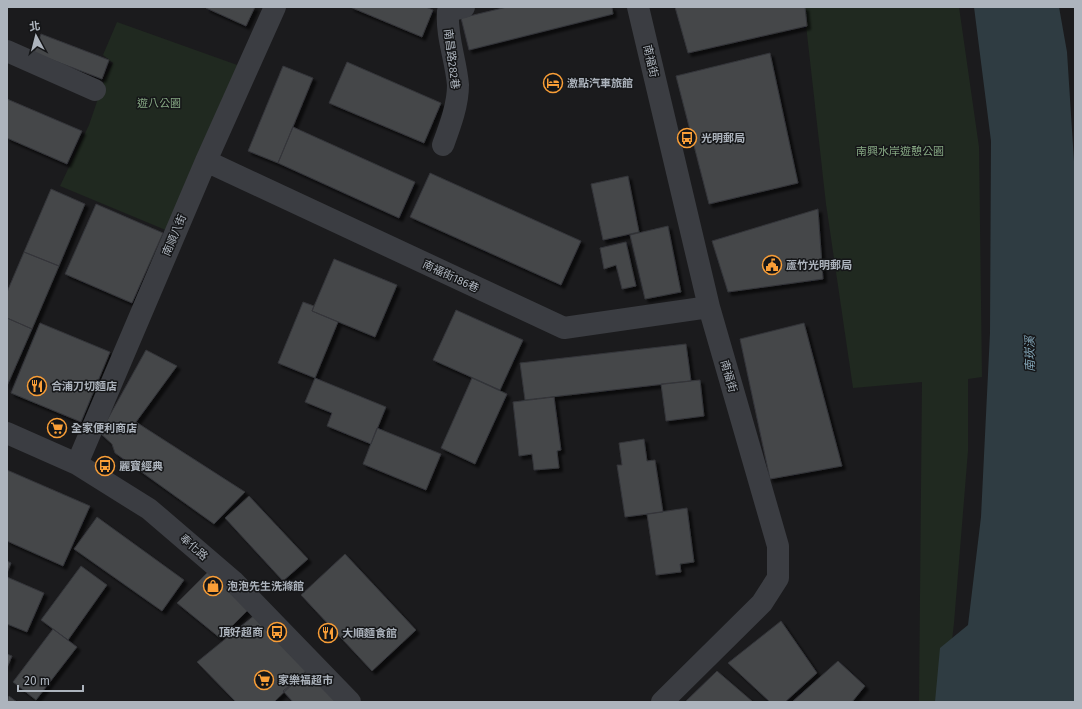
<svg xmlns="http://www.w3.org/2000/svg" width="1082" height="709" font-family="'Fira Sans','Noto Sans TC',sans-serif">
  <defs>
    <filter id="shadow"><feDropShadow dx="3.5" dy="3.5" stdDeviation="1" flood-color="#0009"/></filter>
  </defs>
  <rect width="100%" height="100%" fill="#1b1b1d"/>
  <path fill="#202920" d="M 804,7 L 959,7 L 979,147 L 982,377 L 968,379 L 968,451 L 954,623 L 945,702 L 919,702 L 922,382 L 853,388 L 826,204 Z
    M 117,22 L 240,66 L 168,231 L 60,186 L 89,125 L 105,78 L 113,63 L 103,55 Z"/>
  <path fill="#2f3c42" d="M 974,7 L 1059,7 L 1067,52 L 1075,177 L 1075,702 L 935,702 L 940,648 L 968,625 L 981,517 L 990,333 L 991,141 Z"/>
  <path fill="#44464a" stroke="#343539" filter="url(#shadow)" d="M 207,7 L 255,7 L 246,26 L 206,8 Z
    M 350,7 L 426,7 L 433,10 L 422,37 Z
    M 507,7 L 612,7 L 613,14 L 469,50 L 461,18 Z
    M 675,7 L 805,7 L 807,26 L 688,53 Z
    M 41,34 L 109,60 L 102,79 L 34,53 Z
    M 770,53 L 798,183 L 709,204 L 676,76 Z
    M 347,62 L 441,103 L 424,143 L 329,103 Z
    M 283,66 L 313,78 L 278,163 L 248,151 Z
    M 7,99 L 82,131 L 67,164 L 7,138 Z
    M 293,127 L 415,182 L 399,218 L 278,163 Z
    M 430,173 L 581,241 L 561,285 L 410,217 Z
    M 628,176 L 639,232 L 603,240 L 591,184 Z
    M 51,189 L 85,204 L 59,266 L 24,252 Z
    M 96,204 L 163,233 L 132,303 L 65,274 Z
    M 818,209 L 823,279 L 728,292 L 712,241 Z
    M 668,226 L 681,292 L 645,299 L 630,235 Z
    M 626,242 L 636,286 L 622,289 L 616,265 L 604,269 L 600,248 Z
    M 24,252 L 59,266 L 32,329 L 7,318 L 7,292 Z
    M 334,259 L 397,285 L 375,337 L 312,311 Z
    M 303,302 L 314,306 L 312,311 L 338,322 L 315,378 L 278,363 Z
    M 456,310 L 523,340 L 500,390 L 433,360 Z
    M 7,318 L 32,329 L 7,386 Z
    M 40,323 L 110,352 L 81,422 L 11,393 Z
    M 804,323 L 842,466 L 770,479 L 740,339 Z
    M 686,344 L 691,381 L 525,400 L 520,363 Z
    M 146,350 L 177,366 L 136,422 L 245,492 L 214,524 L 115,453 L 112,444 L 100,433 Z
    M 315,378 L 386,407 L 371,444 L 327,426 L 332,413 L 305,402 Z
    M 472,378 L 507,394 L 475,464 L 441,448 Z
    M 700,380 L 704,416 L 666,421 L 661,384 Z
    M 554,397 L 561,450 L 557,451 L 559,468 L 534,470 L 532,454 L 519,456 L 513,402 Z
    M 377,428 L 441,454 L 426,490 L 363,464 Z
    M 644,439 L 647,461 L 655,460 L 663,512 L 625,517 L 617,465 L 622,465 L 619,443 Z
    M 7,470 L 90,506 L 63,566 L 7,541 Z
    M 249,496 L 308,559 L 283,581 L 225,518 Z
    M 687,508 L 694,562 L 680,564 L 681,572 L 656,575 L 647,514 Z
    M 97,517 L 184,580 L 162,611 L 74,549 Z
    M 345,554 L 416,630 L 372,671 L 301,595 Z
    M 7,561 L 11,563 L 7,573 Z
    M 81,566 L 107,585 L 68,640 L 41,620 Z
    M 211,569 L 253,605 L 220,638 L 177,603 Z
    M 7,577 L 44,593 L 27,632 L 7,624 Z
    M 256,614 L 309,668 L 274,702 L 236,702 L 197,662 Z
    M 781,621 L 817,673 L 785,702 L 770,702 L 728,663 Z
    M 53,629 L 77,647 L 36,700 L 13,682 Z
    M 7,654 L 12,656 L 7,668 Z
    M 838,661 L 865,686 L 852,702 L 792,702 Z
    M 717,671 L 753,702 L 685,702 Z
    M 306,672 L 337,702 L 293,702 L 283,691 Z
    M 9,696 L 17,702 L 7,702 Z"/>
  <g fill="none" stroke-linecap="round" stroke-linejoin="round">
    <path stroke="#3b3d42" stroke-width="22" d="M 638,7 L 709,307 L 778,546 L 778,578 L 762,603 L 662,702
      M 7,51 L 95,90
      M 443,145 C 450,126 458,105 458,85 C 456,60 446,36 448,11 L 464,7
      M 206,161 L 564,328 L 709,307
      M 7,433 L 77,464 L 149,509 L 233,581 L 350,702
      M 77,464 L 206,161 L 275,7"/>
  </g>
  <defs>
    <g id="hotel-ring" transform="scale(1)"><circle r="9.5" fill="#151618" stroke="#f99e37" stroke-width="1.5"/><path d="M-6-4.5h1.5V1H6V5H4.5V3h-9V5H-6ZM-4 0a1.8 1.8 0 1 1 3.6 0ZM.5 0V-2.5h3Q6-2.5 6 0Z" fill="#f99e37"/></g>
    <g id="bus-ring" transform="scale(1)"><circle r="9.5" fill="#151618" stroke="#f99e37" stroke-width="1.5"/><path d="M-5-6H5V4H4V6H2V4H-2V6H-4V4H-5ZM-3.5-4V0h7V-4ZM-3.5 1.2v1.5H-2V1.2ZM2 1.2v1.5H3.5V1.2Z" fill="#f99e37"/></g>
    <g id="civic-ring" transform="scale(1)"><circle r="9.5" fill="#151618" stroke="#f99e37" stroke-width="1.5"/><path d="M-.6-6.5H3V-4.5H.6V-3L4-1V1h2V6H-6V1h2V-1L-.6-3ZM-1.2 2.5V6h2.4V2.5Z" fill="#f99e37"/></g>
    <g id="restaurant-ring" transform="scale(1)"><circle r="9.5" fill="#151618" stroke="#f99e37" stroke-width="1.5"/><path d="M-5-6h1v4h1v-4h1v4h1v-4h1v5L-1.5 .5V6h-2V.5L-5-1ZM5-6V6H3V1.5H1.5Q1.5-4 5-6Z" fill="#f99e37"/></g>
    <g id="supermarket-ring" transform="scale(1)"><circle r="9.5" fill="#151618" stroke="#f99e37" stroke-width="1.5"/><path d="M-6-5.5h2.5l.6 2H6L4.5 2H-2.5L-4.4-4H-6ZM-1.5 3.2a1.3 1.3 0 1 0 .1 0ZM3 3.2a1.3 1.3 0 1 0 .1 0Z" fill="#f99e37"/></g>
    <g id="shop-ring" transform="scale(1)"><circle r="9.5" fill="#151618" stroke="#f99e37" stroke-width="1.5"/><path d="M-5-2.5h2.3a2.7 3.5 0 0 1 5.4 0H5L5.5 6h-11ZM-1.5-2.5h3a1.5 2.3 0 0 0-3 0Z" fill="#f99e37"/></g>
  </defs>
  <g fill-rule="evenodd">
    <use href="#hotel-ring" x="553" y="83"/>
    <use href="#bus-ring" x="687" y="138"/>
    <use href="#civic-ring" x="772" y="265"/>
    <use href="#restaurant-ring" x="37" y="386"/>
    <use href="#supermarket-ring" x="57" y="428"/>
    <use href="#bus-ring" x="105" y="466"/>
    <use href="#shop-ring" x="213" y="586"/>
    <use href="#bus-ring" x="277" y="632"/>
    <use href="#restaurant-ring" x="328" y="633"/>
    <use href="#supermarket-ring" x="264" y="680"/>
  </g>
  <g text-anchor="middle" stroke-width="3" stroke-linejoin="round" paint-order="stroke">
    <g font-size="11" fill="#adb4bd" stroke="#151618">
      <text transform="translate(452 59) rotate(83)" y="4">南昌路282巷</text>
      <text transform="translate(651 61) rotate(77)" y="4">南福街</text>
      <text transform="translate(174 235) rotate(-67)" y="4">南順八街</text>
      <text transform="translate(451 276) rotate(25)" y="4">南福街186巷</text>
      <text transform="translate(729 376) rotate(74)" y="4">南福街</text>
      <text transform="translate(194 547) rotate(41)" y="4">奉化路</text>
    </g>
    <g font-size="11" font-weight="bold" fill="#adb4bd" stroke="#151618" text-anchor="start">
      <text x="567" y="87">激點汽車旅館</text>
      <text x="701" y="142">光明郵局</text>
      <text x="786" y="269">蘆竹光明郵局</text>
      <text x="51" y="390">合浦刀切麵店</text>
      <text x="71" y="432">全家便利商店</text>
      <text x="119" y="470">麗寶經典</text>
      <text x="227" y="590">泡泡先生洗滌館</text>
      <text x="263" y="636" text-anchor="end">頂好超商</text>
      <text x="342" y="637">大順麵食館</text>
      <text x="278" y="684">家樂福超市</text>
    </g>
    <g font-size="11" fill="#86a883" stroke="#151618">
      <text x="159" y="107">遊八公園</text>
      <text x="900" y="155">南興水岸遊憩公園</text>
    </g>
    <g font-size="12" font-style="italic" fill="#83a6b8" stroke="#151618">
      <text transform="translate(1030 354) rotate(-91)" y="4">南崁溪</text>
    </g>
  </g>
  <rect width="1082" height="709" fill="none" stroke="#adb4bd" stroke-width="16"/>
  <g transform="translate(36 36) rotate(353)" stroke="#151618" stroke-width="3" paint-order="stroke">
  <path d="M0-3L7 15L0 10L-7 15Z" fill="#adb4bd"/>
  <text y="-6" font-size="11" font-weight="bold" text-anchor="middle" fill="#adb4bd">北</text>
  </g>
  <path d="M18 685v6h65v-6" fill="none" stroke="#adb4bd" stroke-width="2"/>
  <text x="24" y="685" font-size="12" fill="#adb4bd" stroke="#151618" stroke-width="3" paint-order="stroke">20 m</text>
</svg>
